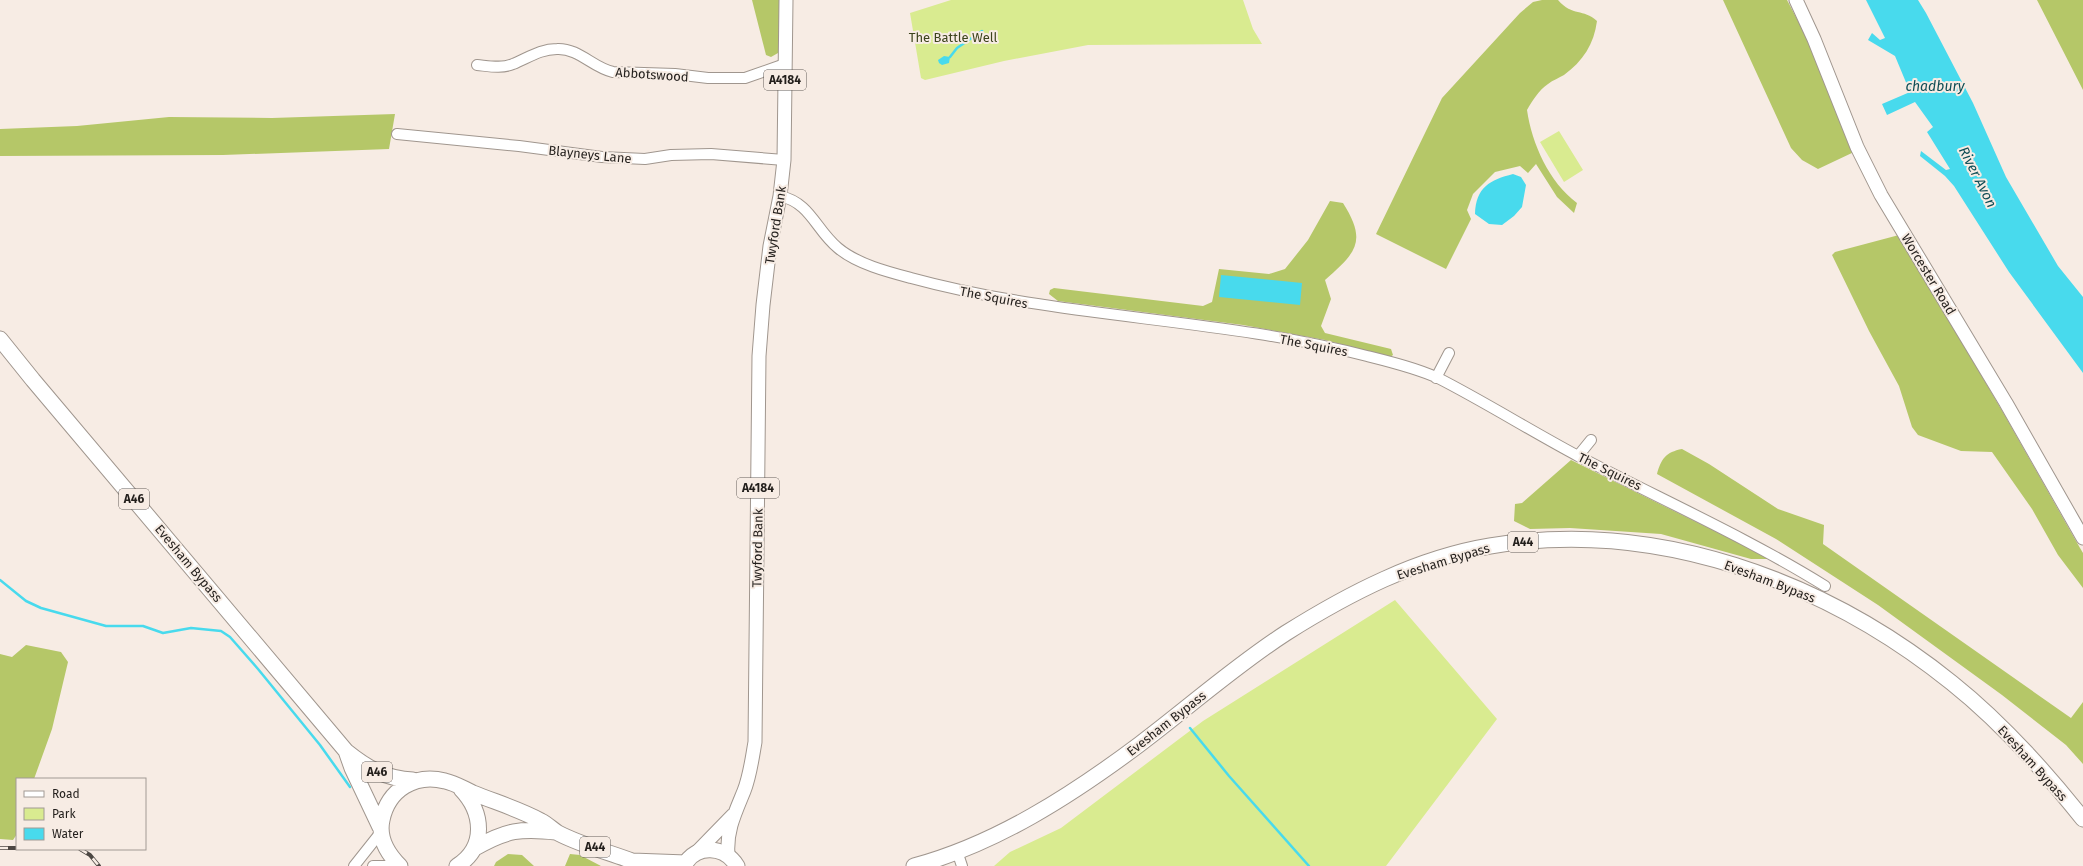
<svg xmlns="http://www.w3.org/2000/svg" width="2083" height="866" font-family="'Fira Sans',sans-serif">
  <rect width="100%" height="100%" fill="#f7ece4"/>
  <path fill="#d9eb90" d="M 951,0 L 1243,0 L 1253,29 L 1262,44 L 1088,45 L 1004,61 L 925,80 L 921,78 L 910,13 Z
    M 1559,131 L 1583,170 L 1564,182 L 1540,142 Z
    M 1395,600 L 1497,719 L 1386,866 L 994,866 L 1010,852 L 1061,828 L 1203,721 Z"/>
  <path fill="#b5c768" d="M 752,0 L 779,0 L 780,45 L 778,53 L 771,57 L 766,55 Z
    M 1542,0 L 1558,0 C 1573,17 1583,8 1597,21 C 1594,44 1583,61 1564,75 C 1559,78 1553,80 1548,84 C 1539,90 1532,101 1527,110 C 1532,144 1549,182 1577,203 L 1574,213 L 1557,197 L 1536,164 L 1528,173 L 1520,166 L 1495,172 L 1473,194 L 1467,210 L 1471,219 L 1446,269 L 1376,234 L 1442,98 L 1520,13 L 1533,2 Z
    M 1723,0 L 1787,0 L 1808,40 L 1854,152 L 1818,169 L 1802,160 L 1791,148 Z
    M 2037,0 L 2083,0 L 2083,90 Z
    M 395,114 L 389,149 L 223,155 L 0,156 L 0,129 L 77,126 L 169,117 L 272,118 Z
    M 1330,201 L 1343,203 C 1367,241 1357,252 1325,280 L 1331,299 L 1321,326 L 1325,333 L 1391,349 L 1393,355 L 1390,357 L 1325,340 L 1243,325 L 1058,301 L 1049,294 L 1050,290 L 1054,288 L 1203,306 L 1212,302 L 1219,269 L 1269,274 L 1285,269 L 1308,240 Z
    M 1899,235 L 2004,414 L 2080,548 L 2083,553 L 2083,588 L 2058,555 L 2032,509 L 1992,452 L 1961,451 L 1918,435 L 1912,427 L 1899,386 L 1869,331 L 1832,255 L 1835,252 Z
    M 1682,449 L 1709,464 L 1778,509 L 1824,525 L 1823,544 L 2071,718 L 2083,702 L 2083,764 L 2066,745 L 2002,695 L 1878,605 L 1776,539 L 1657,474 C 1661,459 1666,452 1682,449 Z
    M 1571,460 L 1771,559 L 1751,559 L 1661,534 L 1570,528 L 1530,529 L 1514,521 L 1515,504 L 1522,503 Z
    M 26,645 L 61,652 L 68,662 L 52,729 L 34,779 L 17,779 L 17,834 L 13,840 L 0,839 L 0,654 L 12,657 Z
    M 508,854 L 522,855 L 534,866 L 494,866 L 496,862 Z
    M 570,854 L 580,855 L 601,866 L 565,866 Z"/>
  <path fill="#48daed" d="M 1866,0 L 1918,0 L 1926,13 L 1973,103 L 2006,177 L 2058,266 L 2083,297 L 2083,373 L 2009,272 L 1954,186 L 1945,176 L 1920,156 L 1921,151 L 1946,170 L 1950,169 L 1927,132 L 1933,127 L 1915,102 L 1887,115 L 1882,104 L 1910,92 L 1895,56 L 1868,40 L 1872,33 L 1880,40 L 1885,38 Z
    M 944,56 L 950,57 L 949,63 L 942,65 L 939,63 L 938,60 Z
    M 1513,174 L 1521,177 L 1526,185 L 1522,207 L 1514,216 L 1502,225 L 1489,224 L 1475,214 C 1476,187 1490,180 1513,174 Z
    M 1221,275 L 1302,283 L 1300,305 L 1219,297 Z"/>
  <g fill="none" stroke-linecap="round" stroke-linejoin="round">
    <path stroke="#48daed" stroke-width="2.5" d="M 950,57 L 957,48 L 982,31
      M 0,580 L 26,601 L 41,608 L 106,626 L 143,626 L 163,633 L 191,628 L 221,631 L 230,637 L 258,669 L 320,745 L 350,787
      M 1190,728 L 1229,776 L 1309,866"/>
    <g stroke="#a0968e" stroke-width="12">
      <path id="minor" d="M 477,65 C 488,66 502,69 513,64 C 528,58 540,49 557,49 C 579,48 593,68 613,72 L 675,74 L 708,78 L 745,78 L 785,64
        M 397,134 L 519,146 L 602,157 L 645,159 L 671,155 L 711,154 L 784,160
        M 780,196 C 811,203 815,229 838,248 C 857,264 888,272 911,278 C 1061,319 1217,317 1367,356 C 1391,362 1416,368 1438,378 C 1485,402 1531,431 1578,456 C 1660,499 1746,537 1825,586
        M 1436,378 L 1449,353
        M 1578,456 L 1591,440
        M 957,851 L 962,866
        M 354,866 L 381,832
        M 373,866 L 399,866"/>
    </g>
    <g stroke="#a0968e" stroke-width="15">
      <path id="major" d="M 1796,0 L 1814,39 L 1857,147 L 1881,195 L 2006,403 L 2083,538
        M 695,854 L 733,815
        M 728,855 C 726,831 735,813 744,791 C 750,776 752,759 755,742 L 759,356 L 763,305 L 770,246 L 780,196 L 784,160 L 786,0"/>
    </g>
    <g stroke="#a0968e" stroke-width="17">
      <path id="highway" d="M 0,339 L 33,380 L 346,751 C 367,768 386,779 413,780
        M 346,751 L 352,768 L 380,827
        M 475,848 C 506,830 521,828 556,832
        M 632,861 L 686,863
        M 400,866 C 387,853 378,838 382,820 C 388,790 415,773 445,781 C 455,783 464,789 473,793 C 495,802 519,809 541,821 C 547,824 552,829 558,833 C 581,845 608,852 632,861 L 639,866
        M 457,866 C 487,847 483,812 461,789
        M 684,866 C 696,843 725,846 737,866
        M 914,866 C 996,844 1072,795 1140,744 C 1189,707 1235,666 1286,633 C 1348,594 1417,558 1490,546 C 1655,518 1824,580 1952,683 C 2001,722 2044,770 2083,819"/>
    </g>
    <use href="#minor" stroke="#fff" stroke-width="10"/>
    <use href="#major" stroke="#fff" stroke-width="13"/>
    <use href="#highway" stroke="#fff" stroke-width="15"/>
    <g stroke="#4c4743" stroke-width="4">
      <path id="rail" d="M 0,848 L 17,848
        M 80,849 L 90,855 L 99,866"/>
    </g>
    <use href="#rail" stroke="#f7ece4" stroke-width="2.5" stroke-dasharray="8" stroke-linecap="butt"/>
  </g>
  <g text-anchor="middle" stroke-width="4" stroke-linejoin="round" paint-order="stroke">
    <g fill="#f7ece4" stroke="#635c58" stroke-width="1">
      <rect x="764" y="70" width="42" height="20" rx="3"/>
      <rect x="737" y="478" width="42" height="20" rx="3"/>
      <rect x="119" y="489" width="30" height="20" rx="3"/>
      <rect x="1508" y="532" width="30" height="20" rx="3"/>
      <rect x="362" y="762" width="30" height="20" rx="3"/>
      <rect x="580" y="837" width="30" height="20" rx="3"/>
    </g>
    <g font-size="12" font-weight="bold" fill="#231f1c">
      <text x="785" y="84">A4184</text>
      <text x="758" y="492">A4184</text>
      <text x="134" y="503">A46</text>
      <text x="1523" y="546">A44</text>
      <text x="377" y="776">A46</text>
      <text x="595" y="851">A44</text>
    </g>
    <g font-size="13" fill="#3c431c" stroke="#f7ece4">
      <text x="953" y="42">The Battle Well</text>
    </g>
    <g font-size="13" fill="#231f1c" stroke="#f7ece4">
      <text transform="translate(652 74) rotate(4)" y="5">Abbotswood</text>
      <text transform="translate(590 154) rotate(6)" y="5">Blayneys Lane</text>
      <text transform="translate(775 225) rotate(-81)" y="5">Twyford Bank</text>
      <text transform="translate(1929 274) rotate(59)" y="5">Worcester Road</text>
      <text transform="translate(994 297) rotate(11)" y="5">The Squires</text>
      <text transform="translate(1314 345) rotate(11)" y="5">The Squires</text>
      <text transform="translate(1610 471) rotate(26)" y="5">The Squires</text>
      <text transform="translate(757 548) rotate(-89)" y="5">Twyford Bank</text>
      <text transform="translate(1443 561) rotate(-17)" y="5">Evesham Bypass</text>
      <text transform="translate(189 563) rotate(50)" y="5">Evesham Bypass</text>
      <text transform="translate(1770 581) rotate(21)" y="5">Evesham Bypass</text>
      <text transform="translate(1166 723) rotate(-38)" y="5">Evesham Bypass</text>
      <text transform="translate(2033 763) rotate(48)" y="5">Evesham Bypass</text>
    </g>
    <g font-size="14" font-style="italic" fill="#0e4d55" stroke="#f7ece4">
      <text x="1935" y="91">chadbury</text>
      <text transform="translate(1978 177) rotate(63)" y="5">River Avon</text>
    </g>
  </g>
  <rect x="16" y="778" width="130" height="72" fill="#f7ece4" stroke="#a29a94"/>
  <rect x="24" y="791" width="20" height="6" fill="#ffffff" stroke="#a29a94"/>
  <text x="52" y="798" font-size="12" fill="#231f1c">Road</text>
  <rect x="24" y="808" width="20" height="12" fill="#d9eb90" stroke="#a29a94"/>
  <text x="52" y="818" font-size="12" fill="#231f1c">Park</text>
  <rect x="24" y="828" width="20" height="12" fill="#48daed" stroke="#a29a94"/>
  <text x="52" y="838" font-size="12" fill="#231f1c">Water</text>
</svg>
